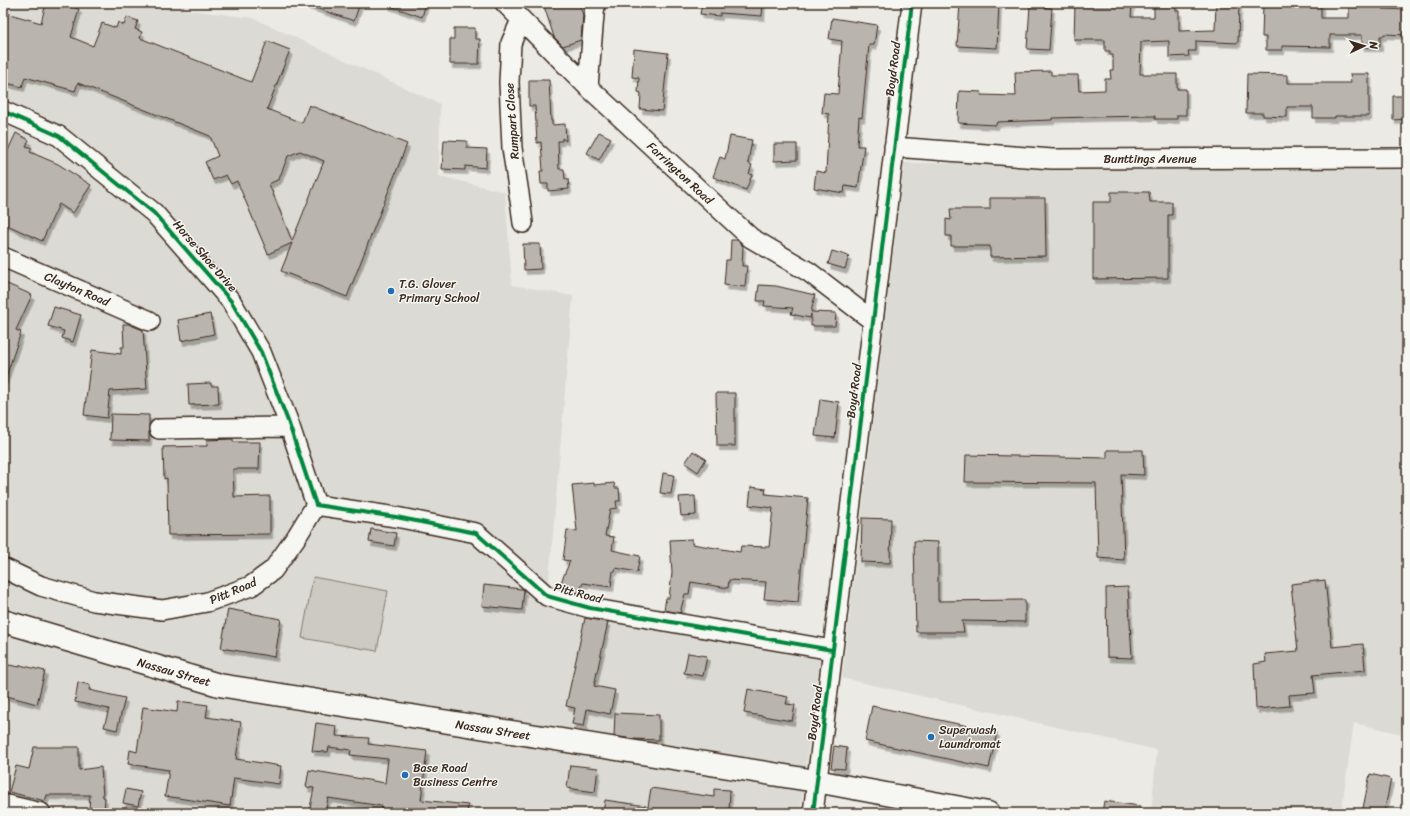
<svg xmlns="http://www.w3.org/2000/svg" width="1410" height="816" font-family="Sriracha,sans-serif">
  <defs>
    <filter id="shadow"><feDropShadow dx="2.5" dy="4.5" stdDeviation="0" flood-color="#0004"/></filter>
  </defs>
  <rect width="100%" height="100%" fill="#ebeae5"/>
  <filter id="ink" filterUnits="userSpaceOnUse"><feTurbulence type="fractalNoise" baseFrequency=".025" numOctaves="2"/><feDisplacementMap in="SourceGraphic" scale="8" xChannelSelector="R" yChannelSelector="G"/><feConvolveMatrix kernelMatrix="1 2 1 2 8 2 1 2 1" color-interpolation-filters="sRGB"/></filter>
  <g filter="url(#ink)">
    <path fill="#dcdad4" d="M 3,3 L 133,3 L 253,18 L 440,104 L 439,176 L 505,192 L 512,285 L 573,296 L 547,604 L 633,624 L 820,659 L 800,813 L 91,813 L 3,792 Z
      M 1407,162 L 1407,735 L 1354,723 L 1341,813 L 1151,813 L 1157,750 L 842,678 L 904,163 Z"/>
    <path fill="#cdcac4" stroke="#847a71" d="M 313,577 L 388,591 L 377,651 L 302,638 Z"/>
    <path fill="#bab4ae" stroke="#3b2a1e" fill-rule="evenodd" filter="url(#shadow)" d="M 46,3 L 59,3 L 79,9 L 71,37 L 93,46 L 102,23 L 116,28 L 118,22 L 124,25 L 127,17 L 138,21 L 135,29 L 142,32 L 140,38 L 251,82 L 267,41 L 290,50 L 267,109 L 302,123 L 309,105 L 407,144 L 347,297 L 281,271 L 292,243 L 268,254 L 237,181 L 231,184 L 226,175 L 213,180 L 205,162 L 218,156 L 210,136 L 78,83 L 75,91 L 25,77 L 22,87 L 3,82 L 3,12 L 41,23 ZM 300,151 L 324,161 L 292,241 L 269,184 L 279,179 L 288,156 Z
      M 307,3 L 360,3 L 354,21 L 307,5 Z
      M 388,3 L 426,3 L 422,17 L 387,5 Z
      M 543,3 L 579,3 L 583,15 L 581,40 L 563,46 L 554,37 Z
      M 702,3 L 763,3 L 762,16 L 720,13 L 720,16 L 700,14 Z
      M 960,3 L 999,3 L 997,48 L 957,46 Z
      M 1075,3 L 1132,3 L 1131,17 L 1154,17 L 1154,3 L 1175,3 L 1176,11 L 1179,11 L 1179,31 L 1215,30 L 1216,3 L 1239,3 L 1238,43 L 1196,41 L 1196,51 L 1188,51 L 1189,56 L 1169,57 L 1169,41 L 1141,42 L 1140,74 L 1177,74 L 1177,89 L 1186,89 L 1186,115 L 1177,115 L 1177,119 L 1155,119 L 1155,116 L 1092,117 L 1052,118 L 1052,120 L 997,122 L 996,125 L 958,123 L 959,91 L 982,92 L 981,95 L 1016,96 L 1015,72 L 1051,71 L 1051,75 L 1078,75 L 1079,91 L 1105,90 L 1105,79 L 1111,79 L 1110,70 L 1113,70 L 1113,55 L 1110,55 L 1110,51 L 1105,51 L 1105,40 L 1074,40 Z
      M 1263,3 L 1321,4 L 1321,18 L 1349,18 L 1349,7 L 1383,7 L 1383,9 L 1407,10 L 1407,35 L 1384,34 L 1384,36 L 1380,36 L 1380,47 L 1362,47 L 1362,35 L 1330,35 L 1330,47 L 1282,46 L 1282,50 L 1266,50 L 1266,37 L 1262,37 Z
      M 1030,6 L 1052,8 L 1049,50 L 1027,49 Z
      M 832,18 L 877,25 L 874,45 L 869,45 L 862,118 L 859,117 L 857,146 L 864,146 L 858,188 L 845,186 L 844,193 L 814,188 L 816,171 L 826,173 L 829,114 L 822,113 L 824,93 L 838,94 L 842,41 L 829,39 Z
      M 454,28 L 475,28 L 475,39 L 480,39 L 479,64 L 450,64 L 450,39 L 454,39 Z
      M 634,49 L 668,53 L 662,111 L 640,109 L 641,93 L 638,92 L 639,78 L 632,77 Z
      M 1247,74 L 1288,75 L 1288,83 L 1351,83 L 1350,74 L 1369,74 L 1369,116 L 1335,116 L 1335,118 L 1313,118 L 1313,107 L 1287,107 L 1287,117 L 1263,116 L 1263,113 L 1246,113 Z
      M 529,80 L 549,80 L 551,121 L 552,121 L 552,125 L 565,124 L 566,141 L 562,138 L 562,141 L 558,141 L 559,169 L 564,169 L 565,179 L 568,179 L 569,189 L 548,191 L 548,184 L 541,184 L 540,171 L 543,171 L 541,142 L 537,143 L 535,106 L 529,106 Z
      M 1393,96 L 1407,96 L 1407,119 L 1393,120 Z
      M 599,132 L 611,138 L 599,160 L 587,153 Z
      M 16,133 L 29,140 L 26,146 L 32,148 L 30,152 L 58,164 L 91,185 L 73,213 L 59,204 L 42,241 L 3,223 L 3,161 Z
      M 730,136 L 752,140 L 748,163 L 752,165 L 749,174 L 752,175 L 746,190 L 713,177 L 720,157 L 725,159 Z
      M 444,140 L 467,141 L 467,148 L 487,149 L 486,168 L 465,166 L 465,170 L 442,169 Z
      M 774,144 L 797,144 L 797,160 L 774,161 Z
      M 1111,192 L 1149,192 L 1150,202 L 1172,202 L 1172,215 L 1168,215 L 1168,278 L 1093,279 L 1093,202 L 1111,202 Z
      M 990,198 L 1045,198 L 1046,256 L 990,257 L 990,246 L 951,246 L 951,236 L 946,236 L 946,219 L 951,220 L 950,209 L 990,209 Z
      M 731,240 L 737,240 L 743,246 L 742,266 L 747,266 L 745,287 L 724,285 L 726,260 L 730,260 Z
      M 523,244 L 540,244 L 541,269 L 524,270 Z
      M 832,251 L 849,256 L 845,269 L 828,264 Z
      M 3,282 L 32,295 L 16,330 L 21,332 L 5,380 L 3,380 Z
      M 759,285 L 776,286 L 815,295 L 811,312 L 836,313 L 835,326 L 811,326 L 811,314 L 810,318 L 791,314 L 793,308 L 764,306 L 765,301 L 757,301 Z
      M 54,307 L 81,315 L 73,342 L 62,338 L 64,331 L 48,326 Z
      M 210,314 L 214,334 L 181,341 L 178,320 Z
      M 123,324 L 128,324 L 143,330 L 147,389 L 110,391 L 107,418 L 84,415 L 92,350 L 121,354 L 121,347 L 124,347 Z
      M 211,383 L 211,386 L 218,386 L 219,404 L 189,405 L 188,384 Z
      M 716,393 L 735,393 L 735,446 L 717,446 Z
      M 820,399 L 839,402 L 835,438 L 815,436 Z
      M 111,414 L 149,415 L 149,441 L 110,440 Z
      M 233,439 L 233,442 L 260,442 L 259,469 L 233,469 L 234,497 L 270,496 L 270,534 L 168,535 L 167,478 L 164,479 L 163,447 L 207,446 L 207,440 Z
      M 1107,450 L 1143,450 L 1144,475 L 1121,474 L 1124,560 L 1098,558 L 1096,483 L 965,482 L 966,455 L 1107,458 Z
      M 693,451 L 706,459 L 698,472 L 685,463 Z
      M 663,473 L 674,475 L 671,494 L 660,493 Z
      M 594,483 L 594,485 L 614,483 L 615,488 L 619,488 L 620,501 L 616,501 L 617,508 L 610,509 L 605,536 L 614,537 L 612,550 L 640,556 L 637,572 L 616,568 L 615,571 L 613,571 L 611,587 L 583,583 L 579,593 L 559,587 L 570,561 L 563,560 L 567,530 L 577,531 L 572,485 Z
      M 751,487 L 766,489 L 765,494 L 808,498 L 798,602 L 764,599 L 766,582 L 729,580 L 728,588 L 691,582 L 689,594 L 685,594 L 680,613 L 664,610 L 666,598 L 669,598 L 672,573 L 670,540 L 692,539 L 692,544 L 740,552 L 741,546 L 769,547 L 773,508 L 749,505 Z
      M 695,496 L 696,515 L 681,516 L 679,497 Z
      M 862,518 L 891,519 L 890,563 L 861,562 Z
      M 371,529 L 396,533 L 394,546 L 369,542 Z
      M 914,541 L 938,542 L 938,601 L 1025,600 L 1025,622 L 962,621 L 964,632 L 916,632 Z
      M 1325,580 L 1332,647 L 1363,644 L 1365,670 L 1313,675 L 1315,693 L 1289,695 L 1290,706 L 1256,709 L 1254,664 L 1266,662 L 1265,654 L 1298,651 L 1291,584 Z
      M 484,585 L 522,589 L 524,590 L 522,610 L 482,606 Z
      M 1128,587 L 1132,658 L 1107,657 L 1106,588 Z
      M 228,609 L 281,619 L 275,657 L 221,648 Z
      M 585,618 L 608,622 L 594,686 L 615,690 L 610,714 L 587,709 L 584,726 L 572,724 L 575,708 L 566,706 Z
      M 688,653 L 707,656 L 703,676 L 684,673 Z
      M 3,664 L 20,667 L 20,665 L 45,671 L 37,704 L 3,695 Z
      M 78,682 L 90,685 L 89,690 L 125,698 L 117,730 L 104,727 L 109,709 L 75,702 Z
      M 748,689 L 788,697 L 786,704 L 795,705 L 792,721 L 744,713 Z
      M 178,701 L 208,705 L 206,717 L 241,722 L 236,759 L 281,766 L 279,784 L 234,778 L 230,806 L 165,796 L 169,770 L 128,764 L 130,750 L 137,752 L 143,707 L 177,712 Z
      M 872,706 L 997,732 L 989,768 L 865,741 Z
      M 615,713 L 659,715 L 659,740 L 633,739 L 614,736 Z
      M 316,723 L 337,726 L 336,736 L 369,738 L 368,744 L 427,751 L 421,800 L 468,805 L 467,813 L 381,813 L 382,806 L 328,798 L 325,813 L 309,813 L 314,788 L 306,787 L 309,770 L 385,783 L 388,759 L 350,755 L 351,750 L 329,747 L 328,752 L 312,751 Z
      M 834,746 L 847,748 L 845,769 L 831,768 Z
      M 34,747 L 79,747 L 79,770 L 101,767 L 103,797 L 105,798 L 104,812 L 89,810 L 90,795 L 47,795 L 45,801 L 9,792 L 16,766 L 29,769 Z
      M 570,765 L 598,768 L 595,792 L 567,788 Z
      M 1370,774 L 1391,779 L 1384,813 L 1362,813 Z
      M 651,788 L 714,797 L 714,789 L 730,790 L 729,813 L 647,813 Z
      M 126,789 L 141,792 L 138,806 L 123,803 Z
      M 605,800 L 646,806 L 645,813 L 603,813 Z
      M 1104,801 L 1140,806 L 1140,813 L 1102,813 Z"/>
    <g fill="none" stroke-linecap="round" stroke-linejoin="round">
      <g stroke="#3b2a1e" stroke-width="22">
        <path id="minor" d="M 505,3 L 588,87 L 751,238 L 809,272 L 873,321
          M 521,20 L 511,43 L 509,82 L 512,148 L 521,207 L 523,223
          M 588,87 L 595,3
          M 3,111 L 59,136 L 154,213 L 231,301 L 261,352 L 288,421 L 316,505
          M 894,147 L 1052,159 L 1407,158
          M 3,257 L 150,321
          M 159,429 L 289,427
          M 316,505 L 396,517 L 476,533 L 547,596 L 590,608 L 832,650
          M 3,568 L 41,586 L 94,601 L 162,610 L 207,602 L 251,586 L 273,570 L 297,536 L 316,505
          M 3,804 L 41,813
          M 813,813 L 912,3"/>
      </g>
      <g stroke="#3b2a1e" stroke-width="25">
        <path id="major" d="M 3,621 L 219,685 L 816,781 L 988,813"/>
      </g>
      <use href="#minor" stroke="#f6f6f2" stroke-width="19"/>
      <use href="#major" stroke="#f6f6f2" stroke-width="22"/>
      <g stroke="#f6f6f2" stroke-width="6">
        <path id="cycleway" d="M 3,111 L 59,136 L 154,213 L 231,301 L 261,352 L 288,421 L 316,505 L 396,517 L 476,533 L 547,596 L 590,608 L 832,650
          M 813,813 L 912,3"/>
      </g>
      <use href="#cycleway" stroke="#00873e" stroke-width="4"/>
    </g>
  </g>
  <g fill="#1f6fb2" stroke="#f6f6f2" stroke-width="1.5">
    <circle cx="391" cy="291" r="4"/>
    <circle cx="931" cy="737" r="4"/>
    <circle cx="405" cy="775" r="4"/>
  </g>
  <g text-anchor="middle" stroke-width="3" stroke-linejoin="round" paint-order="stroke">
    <g font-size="12" fill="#3b2a1e" stroke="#f6f6f2">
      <text transform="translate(893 69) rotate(-83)" y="4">Boyd Road</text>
      <text transform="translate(512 121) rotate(-94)" y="4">Rumpart Close</text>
      <text x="1150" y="163">Bunttings Avenue</text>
      <text transform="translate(680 173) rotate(43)" y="4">Farrington Road</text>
      <text transform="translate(205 256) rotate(49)" y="4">Horse Shoe Drive</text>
      <text transform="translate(77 289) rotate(23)" y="4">Clayton Road</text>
      <text transform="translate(854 391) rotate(-83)" y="4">Boyd Road</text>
      <text transform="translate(233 591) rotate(-23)" y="4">Pitt Road</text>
      <text transform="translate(578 593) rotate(15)" y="4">Pitt Road</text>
      <text transform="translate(174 672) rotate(16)" y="4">Nassau Street</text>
      <text transform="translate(815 713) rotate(-83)" y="4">Boyd Road</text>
      <text transform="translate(493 730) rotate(9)" y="4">Nassau Street</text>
    </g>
    <g font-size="12" fill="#3b2a1e" stroke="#f6f6f2" text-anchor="start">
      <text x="399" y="288">T.G. Glover<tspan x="399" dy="14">Primary School</tspan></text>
      <text x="939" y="734">Superwash<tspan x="939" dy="14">Laundromat</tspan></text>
      <text x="413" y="772">Base Road<tspan x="413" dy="14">Business Centre</tspan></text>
    </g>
  </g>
  <rect width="1410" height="816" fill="none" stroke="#f6f6f2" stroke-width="16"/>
  <rect x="8" y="8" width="1394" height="800" fill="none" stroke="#3b2a1e" stroke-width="1.5" filter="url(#ink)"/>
  <g transform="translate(1364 46) rotate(86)" stroke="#f6f6f2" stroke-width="3" paint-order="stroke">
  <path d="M0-3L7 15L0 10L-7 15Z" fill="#3b2a1e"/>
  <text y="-6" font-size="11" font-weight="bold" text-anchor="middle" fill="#3b2a1e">N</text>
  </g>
</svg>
